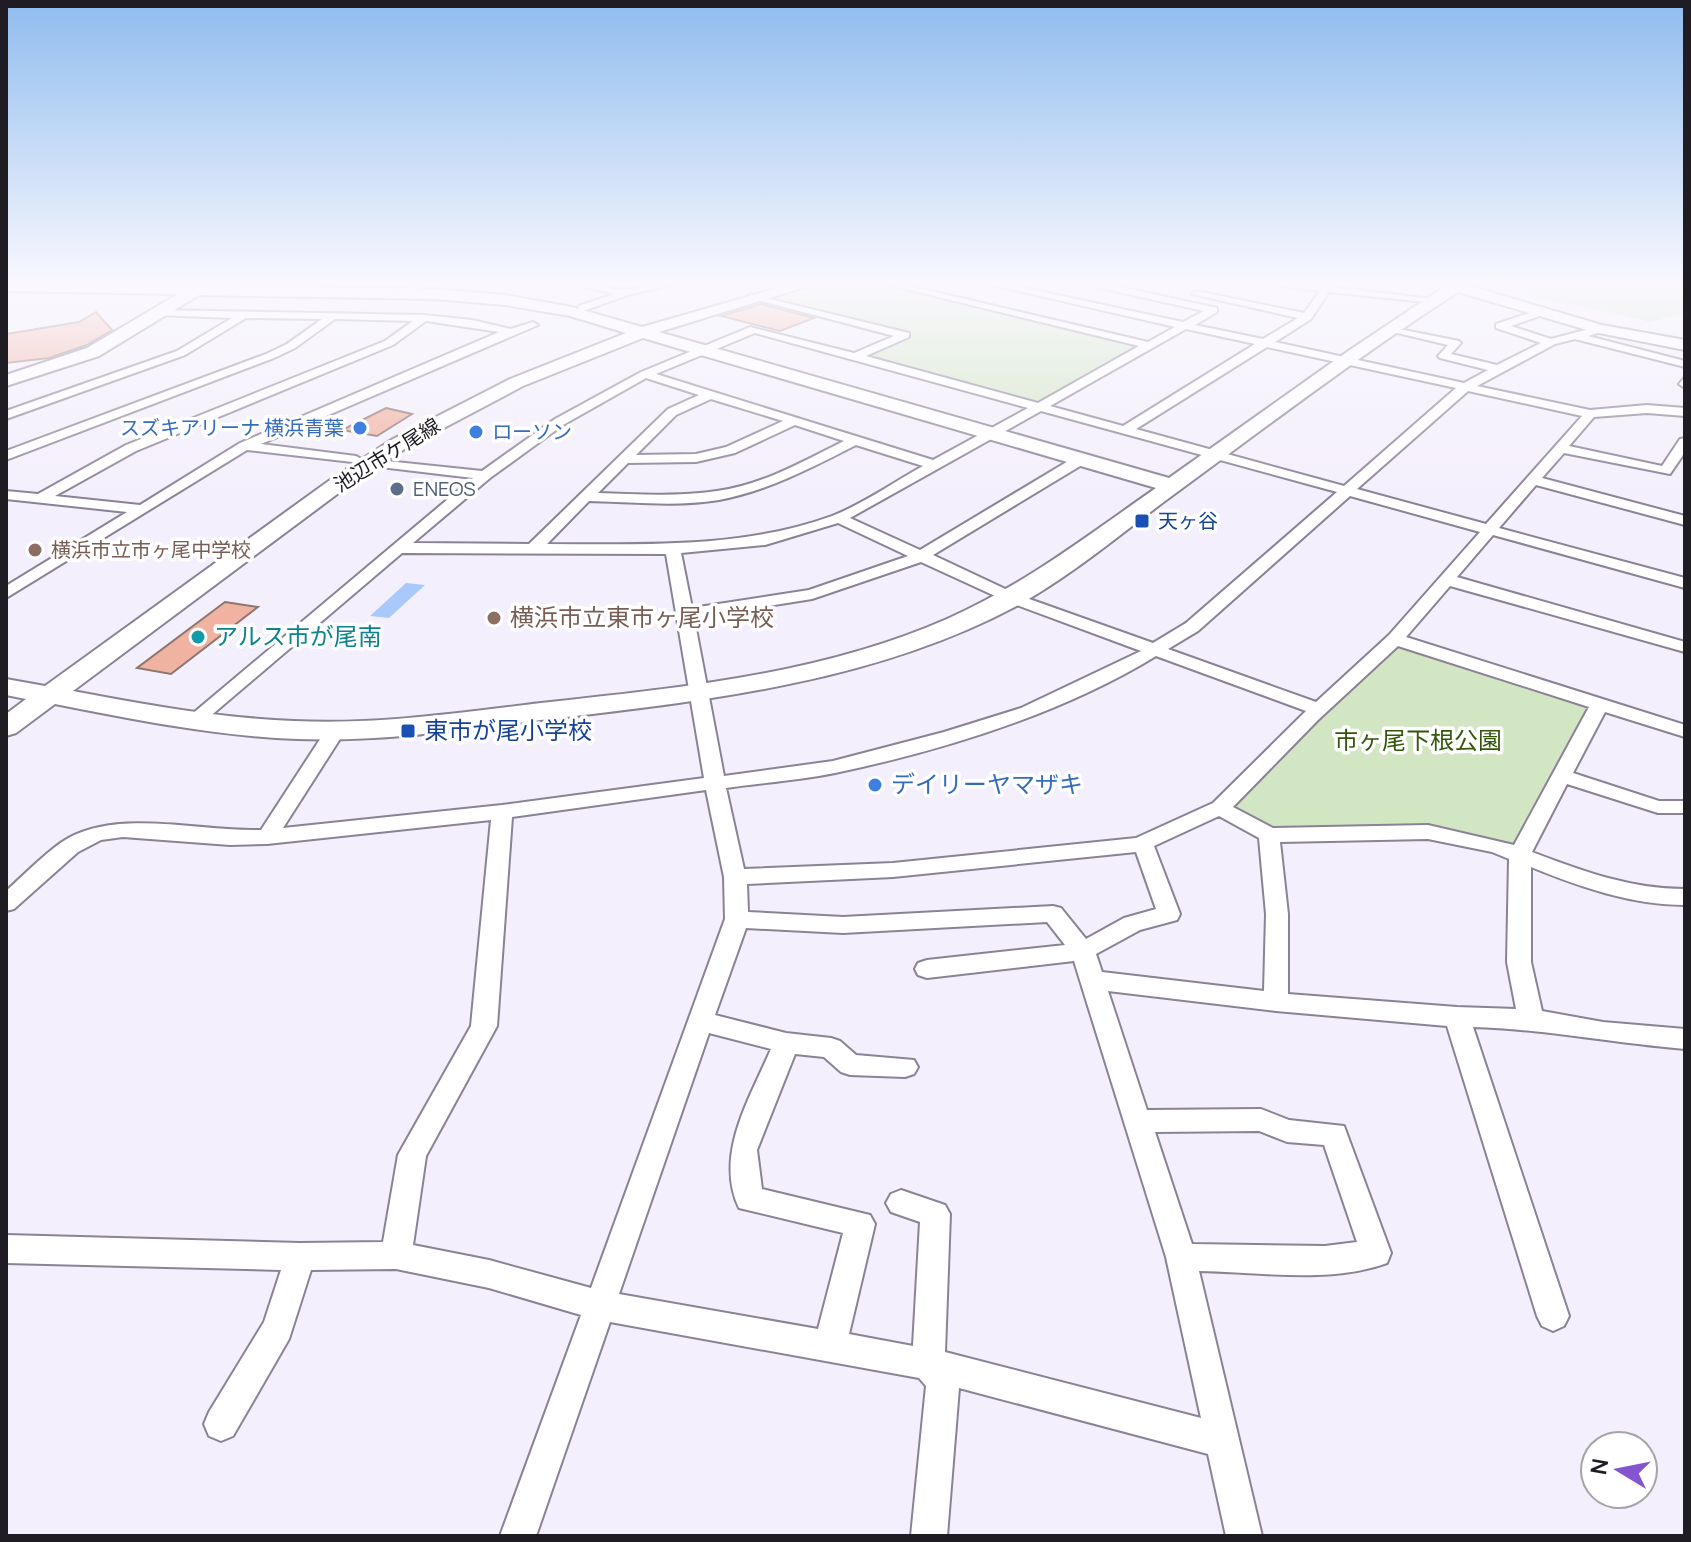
<svg xmlns="http://www.w3.org/2000/svg" width="1691" height="1542" font-family="Manrope,'Noto Sans JP',sans-serif">
  <rect width="100%" height="100%" fill="#f4effc"/>
  <path fill="#d2e6c3" d="M 21,281 L 243,281 L 230,289 L 12,285 Z
    M 841,281 L 869,281 L 1139,348 L 1043,400 L 1031,401 L 869,357 L 868,355 L 913,334 L 774,299 Z
    M 1470,281 L 1685,281 L 1685,313 L 1650,322 L 1583,306 L 1557,303 Z
    M 1395,639 L 1600,704 L 1520,854 L 1428,832 L 1269,835 L 1220,808 Z"/>
  <path fill="#a9c9fa" d="M 406,583 L 425,585 L 389,618 L 370,616 Z"/>
  <path fill="#f1b3a1" stroke="#8c7670" stroke-width="2" d="M 761,304 L 814,318 L 780,331 L 721,316 Z
    M 96,312 L 112,330 L 87,345 L 49,358 L 6,363 L 6,334 L 79,322 Z
    M 386,408 L 412,414 L 377,436 L 342,430 Z
    M 225,602 L 258,607 L 171,674 L 137,668 Z"/>
  <g fill="none" stroke-linecap="round" stroke-linejoin="round">
    <g stroke="#8a8295" stroke-width="4">
      <path id="street" d="M 10,281 L 22,281 L 6,289 L 6,282 Z
        M 416,281 L 426,281 L 411,295 L 403,295 L 403,291 Z
        M 563,281 C 585,280 607,291 628,289 C 648,288 666,280 686,281 L 628,295 L 583,311 L 578,308 L 579,306 L 614,294 Z
        M 873,281 L 889,281 L 1148,342 L 1175,327 L 975,281 L 992,281 L 1183,322 L 1204,311 L 1100,288 L 1103,283 L 1217,308 L 1217,312 L 1195,325 L 1263,339 L 1298,318 L 1192,294 L 1197,291 L 1304,313 L 1320,291 L 1242,281 L 1324,286 L 1327,281 L 1337,281 L 1333,287 L 1440,300 L 1435,303 L 1329,292 L 1311,319 L 1275,342 L 1464,383 L 1488,370 L 1440,358 L 1438,356 L 1448,345 L 1389,331 L 1389,327 L 1459,341 L 1461,343 L 1451,354 L 1497,365 L 1541,343 L 1496,328 L 1496,324 L 1541,309 L 1545,310 L 1545,314 L 1511,326 L 1551,339 L 1600,326 L 1605,329 L 1604,331 L 1588,336 L 1685,361 L 1685,367 L 1575,339 L 1555,344 L 1477,386 L 1590,410 L 1647,405 L 1685,408 L 1685,416 L 1647,413 L 1594,417 L 1569,446 L 1662,466 L 1680,439 L 1685,438 L 1685,452 L 1670,474 L 1564,453 L 1542,478 L 1685,516 L 1685,525 L 1536,485 L 1499,528 L 1685,578 L 1685,588 L 1493,535 L 1457,577 L 1685,642 L 1685,652 L 1450,586 L 1406,637 L 1685,725 L 1685,737 L 1605,712 L 1573,773 L 1659,801 L 1685,801 L 1685,813 L 1658,813 L 1567,784 L 1532,852 C 1582,871 1631,889 1685,889 L 1685,905 C 1632,905 1580,887 1531,867 L 1531,962 L 1542,1011 L 1603,1022 L 1685,1029 L 1685,1049 C 1614,1043 1544,1029 1473,1027 L 1569,1316 L 1564,1326 L 1553,1331 L 1542,1326 L 1537,1316 L 1447,1026 L 1276,1011 L 1108,991 L 1147,1110 L 1261,1109 L 1289,1120 L 1344,1126 L 1391,1253 L 1387,1263 C 1330,1284 1259,1272 1199,1271 L 1262,1536 L 1226,1536 L 1208,1454 L 959,1388 L 947,1536 L 911,1536 L 926,1386 L 919,1378 L 610,1322 L 536,1536 L 500,1536 L 581,1315 L 489,1288 L 396,1269 L 311,1270 L 289,1339 L 233,1436 L 221,1441 L 209,1436 L 204,1424 L 209,1412 L 264,1322 L 281,1270 L 6,1263 L 6,1235 L 300,1243 L 383,1242 L 398,1155 L 471,1026 L 491,820 L 267,844 L 230,845 L 123,837 L 101,840 L 78,852 L 14,909 L 6,911 L 6,891 C 24,875 42,856 62,842 C 114,807 200,832 261,830 L 328,727 L 335,725 L 345,731 L 283,828 L 502,805 L 704,778 L 666,554 L 402,553 L 201,724 L 194,726 L 185,720 L 473,478 L 372,466 L 365,462 L 367,459 L 482,471 L 555,419 L 641,372 L 750,327 L 854,353 L 894,336 L 750,298 L 750,294 L 909,333 L 909,337 L 866,356 L 1038,403 L 1139,346 ZM 1186,329 L 1255,344 L 1123,426 L 1050,406 ZM 755,333 L 1028,408 L 933,460 L 656,374 ZM 1267,347 L 1456,388 L 1344,486 L 1136,429 ZM 646,378 L 699,395 L 668,409 L 529,544 L 413,543 L 490,478 L 563,425 ZM 1468,391 L 1582,416 L 1486,524 L 1357,489 ZM 711,399 L 783,421 L 726,447 L 696,454 L 636,455 L 676,415 ZM 1041,411 L 1337,492 L 1186,623 L 1153,643 L 1018,595 L 933,555 L 1085,463 L 1085,457 L 1075,457 L 920,550 L 850,518 ZM 795,425 L 844,441 C 804,461 762,485 717,491 C 677,497 637,494 598,493 L 628,463 L 696,462 L 735,453 ZM 856,445 L 923,466 C 894,482 863,504 832,516 C 741,549 642,544 547,544 L 589,501 C 633,502 676,507 719,500 C 768,491 813,467 856,445 ZM 1350,496 L 1480,532 L 1389,635 L 1316,702 L 1168,649 L 1198,631 ZM 838,523 L 908,556 L 809,590 L 692,608 L 681,553 L 765,545 ZM 921,562 L 1006,601 L 1141,651 L 1021,708 L 944,732 L 833,761 L 724,776 L 694,618 L 812,599 ZM 1398,646 L 1589,707 L 1514,845 L 1428,825 L 1273,828 L 1233,807 L 1318,720 ZM 1156,656 L 1306,711 L 1213,803 L 1136,838 L 893,863 L 744,869 L 726,788 C 762,783 800,780 835,773 C 944,750 1061,714 1156,656 ZM 706,790 L 724,877 L 725,919 L 591,1288 L 489,1260 L 413,1245 L 426,1156 L 497,1026 L 512,817 ZM 1219,816 L 1259,838 L 1266,914 L 1264,991 L 1102,972 L 1096,954 L 1140,930 L 1177,920 L 1180,914 L 1154,846 ZM 1428,839 L 1492,852 L 1509,859 L 1507,962 L 1516,1009 L 1457,1007 L 1288,994 L 1288,914 L 1280,842 ZM 1136,852 L 1156,909 L 1124,918 L 1086,939 L 1061,908 L 1053,906 L 843,917 L 748,912 L 747,884 L 893,877 ZM 1047,922 L 1065,945 L 927,960 L 918,963 L 915,969 L 918,975 L 927,978 L 1074,961 L 1166,1257 L 1201,1418 L 945,1352 L 950,1214 L 945,1205 L 901,1190 L 891,1194 L 886,1203 L 891,1212 L 920,1222 L 913,1346 L 849,1334 L 875,1224 L 870,1215 L 762,1189 L 757,1150 L 795,1054 L 824,1057 L 841,1072 L 850,1075 L 905,1077 L 914,1074 L 918,1067 L 914,1060 L 856,1055 L 840,1041 L 831,1038 L 786,1033 L 715,1015 L 746,928 L 843,933 ZM 709,1033 L 771,1049 C 750,1098 714,1155 739,1208 L 843,1233 L 818,1329 L 619,1294 ZM 1259,1131 L 1287,1142 L 1324,1145 L 1357,1242 L 1325,1246 L 1192,1244 L 1155,1132 Z
        M 1389,281 L 1446,281 L 1447,282 L 1442,285 L 1394,284 Z
        M 159,310 L 424,315 L 472,320 L 511,329 L 533,322 L 538,325 L 261,444 L 356,456 L 363,460 L 361,463 L 247,450 L 6,598 L 6,586 L 127,512 L 6,499 L 6,491 L 38,494 L 126,445 L 385,341 L 413,321 L 335,319 L 295,348 L 274,358 L 6,460 L 6,451 L 266,354 L 287,344 L 322,319 L 246,318 L 185,355 L 6,419 L 6,411 L 177,351 L 232,318 L 155,315 L 154,313 ZM 426,321 L 499,332 L 240,443 L 140,505 L 55,496 L 136,451 L 393,345 Z
        M 1685,377 L 1685,388 L 1679,384 Z"/>
    </g>
    <g stroke="#8a8295" stroke-width="4">
      <path id="secondary" d="M 802,281 L 825,281 L 659,332 L 1169,478 L 1341,356 L 1444,287 L 1431,281 L 1453,281 L 1602,325 L 1685,340 L 1685,350 L 1594,332 L 1458,292 C 1357,357 1262,430 1165,501 C 1118,536 1073,574 1022,603 C 875,683 704,701 541,720 C 460,730 379,742 297,739 C 216,736 135,720 55,704 L 16,733 L 6,736 L 6,714 L 26,699 L 6,695 L 6,679 L 45,686 L 330,480 L 393,439 L 510,379 L 626,333 L 570,316 L 505,305 L 435,299 L 199,295 L 99,356 L 6,386 L 6,375 L 87,348 L 178,294 L 6,291 L 6,283 L 435,289 L 505,295 L 572,307 L 642,327 ZM 643,338 L 1156,488 C 1087,536 1024,585 947,619 C 820,675 677,688 541,703 C 459,713 376,725 294,721 C 220,718 146,705 73,691 L 344,489 L 406,448 L 523,386 Z"/>
    </g>
    <use href="#street" fill="#fff" fill-rule="evenodd"/>
    <use href="#secondary" fill="#fff" fill-rule="evenodd"/>
  </g>
  <linearGradient id="sky" x2="0" y2="1"><stop stop-color="#8fbcef"/><stop offset="0.57" stop-color="#faf8fe"/><stop offset="1" stop-color="#faf8fe" stop-opacity="0"/></linearGradient>
  <rect width="1691" height="497" fill="url(#sky)"/>
  <g fill="#3f7fe0" stroke="#fff" stroke-width="3">
    <circle cx="360" cy="428" r="8"/>
    <circle cx="476" cy="432" r="8"/>
    <circle cx="875" cy="785" r="8"/>
  </g>
  <circle fill="#5c6f8a" stroke="#fff" stroke-width="3" cx="397" cy="489" r="8"/>
  <g fill="#1a4fb4" stroke="#fff" stroke-width="3">
    <rect x="1134" y="513" width="16" height="16" rx="4"/>
    <rect x="400" y="723" width="16" height="16" rx="4"/>
  </g>
  <g fill="#8d6e63" stroke="#fff" stroke-width="3">
    <circle cx="35" cy="550" r="8"/>
    <circle cx="494" cy="618" r="8"/>
  </g>
  <circle fill="#0f9aa8" stroke="#fff" stroke-width="3" cx="198" cy="637" r="8"/>
  <g text-anchor="middle" stroke-width="7" stroke-linejoin="round" paint-order="stroke">
    <g font-size="20" fill="#366cbe" stroke="#fff" text-anchor="end">
      <text x="344" y="435">スズキアリーナ 横浜青葉</text>
      <text x="492" y="439" text-anchor="start">ローソン</text>
    </g>
    <g font-size="20" fill="#1f1c23" stroke="#fff">
      <text transform="translate(387 455) rotate(-32)" y="7">池辺市ケ尾線</text>
    </g>
    <g font-size="20" fill="#4e5e75" stroke="#fff" text-anchor="start">
      <text x="413" y="496">ENEOS</text>
    </g>
    <g font-size="20" fill="#164399" stroke="#fff" text-anchor="start">
      <text x="1158" y="528">天ヶ谷</text>
    </g>
    <g font-size="20" fill="#785e54" stroke="#fff" text-anchor="start">
      <text x="51" y="557">横浜市立市ヶ尾中学校</text>
    </g>
    <g font-size="24" fill="#785e54" stroke="#fff" text-anchor="start">
      <text x="510" y="626">横浜市立東市ヶ尾小学校</text>
    </g>
    <g font-size="24" fill="#0d838f" stroke="#fff" text-anchor="start">
      <text x="214" y="645">アルス市が尾南</text>
    </g>
    <g font-size="24" fill="#164399" stroke="#fff" text-anchor="start">
      <text x="424" y="739">東市が尾小学校</text>
    </g>
    <g font-size="24" fill="#33560a" stroke="#fff">
      <text x="1418" y="749">市ヶ尾下根公園</text>
    </g>
    <g font-size="24" fill="#366cbe" stroke="#fff" text-anchor="start">
      <text x="891" y="793">デイリーヤマザキ</text>
    </g>
  </g>
  <rect width="1691" height="1542" fill="none" stroke="#1f1c23" stroke-width="16"/>
  <g transform="translate(1619 1470) rotate(280)"><circle r="38" fill="#ffffff" stroke="#a5a4a7" stroke-width="2"/>
  <path d="M0-6L14 30L0 20L-14 30Z" fill="#8356cf"/>
  <text y="-12" font-size="22" font-weight="bold" text-anchor="middle" fill="#1f1c23">N</text>
  </g>
</svg>
